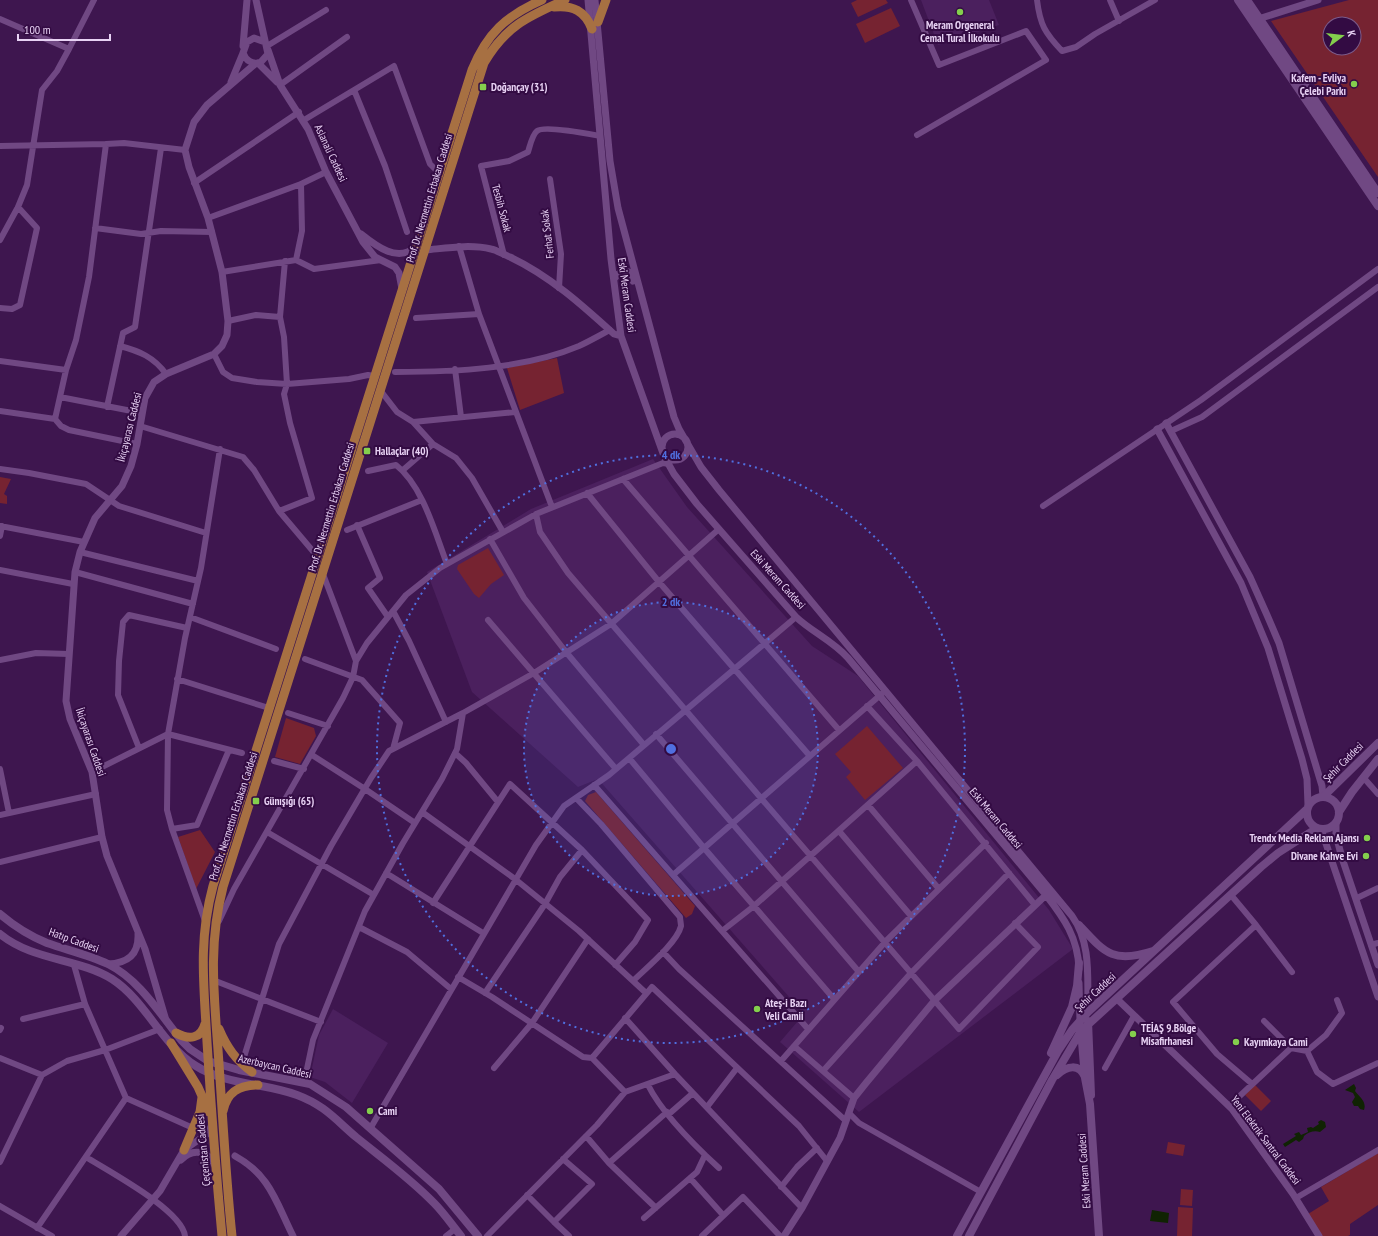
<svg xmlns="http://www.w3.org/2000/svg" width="1378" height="1236" font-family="'PT Sans Narrow',sans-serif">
  <rect width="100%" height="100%" fill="#3e164f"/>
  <path fill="#4b205e" d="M 921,0 L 989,0 L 999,25 L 938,45 Z
    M 653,459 L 687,507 L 812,646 L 858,676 L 1049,910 L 1073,949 L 859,1112 L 780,1042 L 804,1014 L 598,779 L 578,787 L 472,692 L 427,572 L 531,509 Z
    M 333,1009 L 388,1043 L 352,1103 L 325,1082 L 310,1077 L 319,1035 Z"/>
  <path fill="#762331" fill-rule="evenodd" d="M 857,0 L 886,0 L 888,3 L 858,17 L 851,3 Z
    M 1349,0 L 1378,0 L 1378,177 L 1271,21 ZM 1330,24 L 1354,24 L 1354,48 L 1330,48 Z
    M 891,8 L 900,26 L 865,43 L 856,24 Z
    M 557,358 L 564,393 L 520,410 L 507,368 Z
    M 0,477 L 11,479 L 4,494 L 7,496 L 7,504 L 0,503 Z
    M 488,548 L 504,575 L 491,584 L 479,598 L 474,594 L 457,569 L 458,565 Z
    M 286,718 L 314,728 L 316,736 L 300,764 L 275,757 Z
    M 867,726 L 903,768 L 865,800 L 846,777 L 851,772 L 835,754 Z
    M 596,792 L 695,906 L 692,914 L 686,918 L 585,801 L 588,795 Z
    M 200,830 L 215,852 L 196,889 L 178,837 Z
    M 1255,1085 L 1271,1101 L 1261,1111 L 1245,1095 Z
    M 1168,1142 L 1185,1145 L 1183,1156 L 1166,1153 Z
    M 1378,1153 L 1378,1205 L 1350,1224 L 1350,1235 L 1348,1236 L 1321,1236 L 1308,1214 L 1329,1201 L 1321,1187 Z
    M 1181,1189 L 1193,1190 L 1192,1206 L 1180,1205 Z
    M 1178,1207 L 1193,1208 L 1192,1236 L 1177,1236 Z"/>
  <path fill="#102303" d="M 1354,1084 L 1356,1088 L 1355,1091 C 1359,1097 1367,1101 1364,1110 L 1360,1109 L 1358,1106 L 1354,1106 L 1352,1102 L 1355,1097 L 1353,1093 L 1345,1090 Z
    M 1321,1120 L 1325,1122 L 1326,1127 L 1320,1132 C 1315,1130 1308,1132 1304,1136 L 1303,1139 L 1299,1142 L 1296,1140 L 1285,1147 L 1283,1144 L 1296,1136 L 1294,1134 L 1299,1132 L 1301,1135 L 1308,1132 L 1307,1128 L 1311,1127 L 1313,1128 L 1319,1124 L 1318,1122 Z
    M 1152,1210 L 1169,1213 L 1168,1223 L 1150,1221 Z"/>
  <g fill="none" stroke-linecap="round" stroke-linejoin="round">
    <path stroke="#704883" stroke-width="6" d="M 911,0 L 939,65 L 1026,31 L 1046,60 L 917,135
      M 1037,0 C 1040,25 1045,33 1062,51 L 1076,47 L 1095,34 L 1155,0
      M 1110,0 L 1119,21
      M 0,19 L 69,49
      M 267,46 L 326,10
      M 280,85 L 347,37
      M 354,90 L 385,166 L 407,232
      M 304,120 L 394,66 L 430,164 L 439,173
      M 106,144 L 124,143 L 185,150
      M 0,146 L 106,144 L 89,277 L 76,340 L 66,370 L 0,361
      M 550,179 L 561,254 L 559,288
      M 194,183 L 299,112
      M 208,218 L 301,184 L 326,172
      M 95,228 L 141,234 L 161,231 L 212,232
      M 0,240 L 18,207 L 27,185 L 42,90 L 57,71 L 69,49 L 94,0
      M 459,246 L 479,314 L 552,507
      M 504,255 L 481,166 L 509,161 L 528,152 C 530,146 532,135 537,131 C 544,125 589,134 600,136
      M 296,260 L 314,269 L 381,260
      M 222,272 L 296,260 L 302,231 L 301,184
      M 0,308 L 12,309 L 20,305 L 37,228 L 18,207
      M 416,318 L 479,314
      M 228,321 L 256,315 L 280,317
      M 120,346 C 139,351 154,357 166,374
      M 214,354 L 223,372 L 232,378 L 257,382 L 287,384 L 349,379 L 368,375 L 374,376
      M 455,369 L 461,417
      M 395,372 C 454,372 525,369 579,346 C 590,341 600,335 610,330
      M 380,390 L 397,412 L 413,422 L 433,444
      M 60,397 L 142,413
      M 107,407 L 123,333 L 135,327 L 161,148
      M 0,411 L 55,419 L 61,426 L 69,430 L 137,444
      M 55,419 L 66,370
      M 413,422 L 515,412
      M 140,426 L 243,457 L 254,470 L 279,511 L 317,556
      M 1171,431 L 1202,417 L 1378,287
      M 0,469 L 29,473 L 86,484 L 119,506 L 206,533
      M 403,470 L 433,444 L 456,458 L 472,478 L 503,532
      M 368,471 L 396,465 C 423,486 435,533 447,564
      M 623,479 L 839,730
      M 587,493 L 659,582 L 809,755
      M 1043,506 L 1201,400 L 1378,269
      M 279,511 L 312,498 L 290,423 L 284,394 L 287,384 L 284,337 L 280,317 L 285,261
      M 536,514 L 540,532 L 568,573 L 959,1029 L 1038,947 L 1015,923
      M 357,525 L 380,578 L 368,588 L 388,617
      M 0,526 L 84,542
      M 347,530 L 422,500
      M 0,536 L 2,526
      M 490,539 L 524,598 L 566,652 L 644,745
      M 80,552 L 198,581
      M 0,570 L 73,584
      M 75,572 L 193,604
      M 323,574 L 356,661
      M 393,611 L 409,641 L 446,722
      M 190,617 L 276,649
      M 488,620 L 616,769
      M 305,659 L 362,680 L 400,723 L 393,749
      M 0,660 L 36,653 L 69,654
      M 177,679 L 269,708
      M 867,706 L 917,761 L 1035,905
      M 288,713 L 328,726
      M 656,734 L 859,972
      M 139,748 L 118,695 L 119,661 L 123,622 L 129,615 L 187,628
      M 455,753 L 466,763 L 498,802
      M 312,755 L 365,789 L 415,823
      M 629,758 L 704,848 L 834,999
      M 274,761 L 304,769
      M 0,769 L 9,813
      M 92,772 L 168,734 L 242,753
      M 1363,777 L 1378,794
      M 594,785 L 808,1029
      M 576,798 L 601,824 L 680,917 C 680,919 681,924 681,926 C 677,943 645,969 633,981
      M 868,805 L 939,889
      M 422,812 L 515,879 L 579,931 L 646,993
      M 0,815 L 96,794
      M 172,829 L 197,825 L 229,750
      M 839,831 L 911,916
      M 267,832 L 374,895
      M 0,862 L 102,837
      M 386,873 L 483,933
      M 673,875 L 885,691
      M 1231,895 L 1256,925 L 1173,1002 L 1217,1054 L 1251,1083
      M 1357,898 L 1378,888
      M 433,903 L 510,784 L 582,850 L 648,920 L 635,942 L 615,965
      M 205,921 L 172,829 L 167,810 L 168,734 L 185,638 L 201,568 L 220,449
      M 219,921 L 234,889 L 343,698 L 353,677 L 356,661 L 367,643 L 406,595 L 440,568 L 536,514 L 663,463 L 669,464
      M 1256,925 L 1292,972
      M 359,927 L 407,952 L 451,989
      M 722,931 L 754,906 L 917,761
      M 1371,945 L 1378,943
      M 663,952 L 679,969 L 846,1121
      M 74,965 L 85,1004 L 126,1098 L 193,1128
      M 458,977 L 492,997 L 583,1057 L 592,1058 L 652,987 L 799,1126 L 827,1161
      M 213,980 L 321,1022
      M 485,993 L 545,904 L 560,877 L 582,850
      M 625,1018 L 675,1074 L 802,1208
      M 23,1019 L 85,1004
      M 1264,1021 L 1291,1048 L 1307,1051 L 1317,1072 L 1333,1084 L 1378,1063
      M 0,1030 L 1,1028
      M 794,1046 L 854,1098
      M 1307,1051 L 1326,1035 L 1342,1013 L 1337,1000
      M 244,1057 L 279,944 L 331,846 L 371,778 L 389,751 L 463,713 L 534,673 L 611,624 L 719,529
      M 0,1058 L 42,1075
      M 592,1058 L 625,1092
      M 781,1061 L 886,941 L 986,843
      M 494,1068 L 532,1023 L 588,939
      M 1105,1068 L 1134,1016
      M 823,1071 L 911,973 L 1009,873
      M 304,1083 L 313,1040 L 365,911 L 403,843 L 442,779 L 457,749 L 463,713
      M 648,1085 C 663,1115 695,1146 719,1168
      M 1229,1106 L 1291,1048
      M 707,1107 L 737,1068
      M 849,1113 L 859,1123 L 981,1192
      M 669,1114 L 693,1093
      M 370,1129 L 536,845 L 564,806 L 609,775 L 796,617
      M 586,1136 L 609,1163 L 656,1208
      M 86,1157 C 108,1171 182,1210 185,1236
      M 0,1162 L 42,1075 L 67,1061 L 105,1050 L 160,1029
      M 609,1163 L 667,1112
      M 690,1178 L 723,1215
      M 781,1187 L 797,1167 L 817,1148
      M 527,1195 L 554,1222 L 592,1184 L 563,1159
      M 1296,1198 L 1378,1150
      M 0,1206 L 52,1236
      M 644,1218 L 697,1172 L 705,1155
      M 554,1222 L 569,1236
      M 37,1228 L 126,1098
      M 446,1236 L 455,1229
      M 487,1236 L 597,1125 L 625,1092 L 675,1074
      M 702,1236 L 743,1197 L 780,1236"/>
    <path stroke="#704883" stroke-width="7" d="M 256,0 L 268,54 L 260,63 C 251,64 246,61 243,53 L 247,42 L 254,38 L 265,42
      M 588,0 L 611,259 L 621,336 L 664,456 L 674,474 L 697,504 L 796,617 C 812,632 833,641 848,658 L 1046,895 C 1064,918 1078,938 1079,969
      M 595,0 L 610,161 L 618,208 L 674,417 L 679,429 L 701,467 L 719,490 L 1072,916 C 1092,944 1087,979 1088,1012
      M 1255,20 L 1318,0
      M 243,46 L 247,0
      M 268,50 L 280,85 L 308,129 L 326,172 L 363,242 L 375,257 L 395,267 L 399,273 L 402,289
      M 258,63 L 277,82
      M 231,82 L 243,53
      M 361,234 C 376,246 398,263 415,247
      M 426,250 C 447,248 470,244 491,249 C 497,250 504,255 510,257 C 550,276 582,305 614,334 L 621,336
      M 614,279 C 618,273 621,271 629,272 L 633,281
      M 1166,423 L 1250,577 L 1267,615 L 1279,643 L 1322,786 L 1323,796
      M 1157,429 L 1241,583 L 1268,648 L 1302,759 L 1307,779 L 1308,805
      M662 447a13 13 0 1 1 26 0a13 13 0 1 1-26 0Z
      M 1336,823 L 1336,835 L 1342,858 L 1378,965
      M 1321,829 L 1378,997
      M 108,964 C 127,963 139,955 138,934
      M 1079,983 L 1080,1021
      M 1117,999 L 1232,1109 L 1293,1194 L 1319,1236
      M 165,1017 L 145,949 L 107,856 L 102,837 L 92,772 L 70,719 L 66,701 L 75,572 L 80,552 L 95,518 L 122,486 L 131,466 L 137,444 L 145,398 L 154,382 L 166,374 L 214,354 L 222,346 L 227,335 L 228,321 L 222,272 L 208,218 L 189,167 L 185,150 L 194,122 L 207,105 L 255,64
      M 235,1156 C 270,1175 276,1202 293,1236
      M 181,1160 C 192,1148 209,1150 215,1166
      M 121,1236 L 160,1191 L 184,1150 L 207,1134 L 212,1125
      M 784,1236 L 802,1208 L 840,1138 L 854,1098 L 866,1083 L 935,1000 L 1046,895"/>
    <path stroke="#704883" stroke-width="8" d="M 1238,0 L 1378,206
      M 1247,0 L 1378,193
      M 1324,796 L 1378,743
      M1307 813a16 16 0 1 1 32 0a16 16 0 1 1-32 0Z
      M 1339,812 L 1352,792 L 1378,759
      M 0,914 C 14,926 30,936 47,943 C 67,950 89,955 108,964 C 140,980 160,1014 182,1041 L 190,1049 L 208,1061 L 239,1070 L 310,1084 L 346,1107 L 439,1189 L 478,1236
      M 1079,925 C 1105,953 1113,964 1153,951
      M 0,934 C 33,961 78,958 112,979 C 146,1001 161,1044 196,1066 C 226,1085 265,1083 297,1095 C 324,1105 335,1119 356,1137 C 382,1158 411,1179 434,1203 C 444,1213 452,1225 461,1236
      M 1088,1021 L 1091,1095
      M 1081,1030 L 1085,1078 L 1090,1104 L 1099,1236
      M 1051,1053 L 1072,1007 L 1077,986 L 1079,963
      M 1057,1075 C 1067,1066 1079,1063 1085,1077
      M 957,1236 L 1058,1051 L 1072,1030 L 1088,1012 L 1306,810
      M 969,1236 L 1052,1080 L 1081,1031 L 1261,867 L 1278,853 L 1317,828"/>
    <path stroke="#a77042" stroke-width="9" d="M 554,7 C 573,5 585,11 592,29
      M 598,22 L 606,0
      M 219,1029 C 227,1048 236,1060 252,1072
      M 176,1033 C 189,1040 201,1039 205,1024
      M 171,1043 L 198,1087 L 209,1112
      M 223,1111 C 227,1092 239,1085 258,1085
      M 184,1150 L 200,1112 L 202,1097
      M 222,1236 C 216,1172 211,1107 207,1042 C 204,986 198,941 213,886 L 472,70 C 487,33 506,16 542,0
      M 232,1236 C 226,1179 223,1121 219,1064 C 215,1002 207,948 223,887 L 484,63 C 506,26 527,17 565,0"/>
  </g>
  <circle cx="671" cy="749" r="147" fill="#506fdf" fill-opacity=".12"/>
  <g fill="none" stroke="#506fdf" stroke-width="2" stroke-dasharray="2 4">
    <circle cx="671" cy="749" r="147"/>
    <circle cx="671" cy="749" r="294"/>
  </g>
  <g fill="#84cf4d" stroke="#330b43" stroke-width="1.5">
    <circle cx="960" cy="12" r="4"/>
    <circle cx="1354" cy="84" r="4"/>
    <rect x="479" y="83" width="8" height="8" rx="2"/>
    <rect x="363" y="447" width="8" height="8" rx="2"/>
    <rect x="252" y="797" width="8" height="8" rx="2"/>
    <circle cx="1367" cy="838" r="4"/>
    <circle cx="1366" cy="856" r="4"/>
    <circle cx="757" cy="1009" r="4"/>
    <circle cx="1133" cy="1034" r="4"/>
    <circle cx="1236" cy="1042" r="4"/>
    <circle cx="370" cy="1111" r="4"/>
  </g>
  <g text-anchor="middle" stroke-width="4" stroke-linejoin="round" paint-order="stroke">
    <g font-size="11" font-weight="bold" fill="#e8d2f4" stroke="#330b43" text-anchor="start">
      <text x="960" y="29" text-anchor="middle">Meram Orgeneral<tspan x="960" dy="13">Cemal Tural İlkokulu</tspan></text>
      <text x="1346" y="82" text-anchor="end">Kafem - Evliya<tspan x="1346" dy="13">Çelebi Parkı</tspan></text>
      <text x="491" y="91">Doğançay (31)</text>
      <text x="375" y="455">Hallaçlar (40)</text>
      <text x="264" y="805">Günışığı (65)</text>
      <text x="1359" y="842" text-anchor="end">Trendx Media Reklam Ajansı</text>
      <text x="1358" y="860" text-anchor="end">Divane Kahve Evi</text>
      <text x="765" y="1007">Ateş-i Bazı<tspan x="765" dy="13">Veli Camii</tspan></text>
      <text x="1141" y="1032">TEİAŞ 9.Bölge<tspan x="1141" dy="13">Misafirhanesi</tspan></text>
      <text x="1244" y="1046">Kayımkaya Cami</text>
      <text x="378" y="1115">Cami</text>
    </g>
    <g font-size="11" fill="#e8d2f4" stroke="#330b43">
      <text transform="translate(331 153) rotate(65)" y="4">Aslanali Caddesi</text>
      <text transform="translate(429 198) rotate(-73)" y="4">Prof. Dr. Necmettin Erbakan Caddesi</text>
      <text transform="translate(502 208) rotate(75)" y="4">Tesbih Sokak</text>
      <text transform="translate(547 234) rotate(-97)" y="4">Ferhat Sokak</text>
      <text transform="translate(627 295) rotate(82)" y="4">Eski Meram Caddesi</text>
      <text transform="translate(129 427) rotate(-76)" y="4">İkiçayarası Caddesi</text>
      <text transform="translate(331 507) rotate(-73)" y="4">Prof. Dr. Necmettin Erbakan Caddesi</text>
      <text transform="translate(778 579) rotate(48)" y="4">Eski Meram Caddesi</text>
      <text transform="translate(91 742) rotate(71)" y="4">İkiçayarası Caddesi</text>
      <text transform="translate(1343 762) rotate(-45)" y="4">Şehir Caddesi</text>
      <text transform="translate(233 816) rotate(-72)" y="4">Prof. Dr. Necmettin Erbakan Caddesi</text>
      <text transform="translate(996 818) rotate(50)" y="4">Eski Meram Caddesi</text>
      <text transform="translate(74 940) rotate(20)" y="4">Hatıp Caddesi</text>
      <text transform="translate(1095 992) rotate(-43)" y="4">Şehir Caddesi</text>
      <text transform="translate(275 1066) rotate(13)" y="4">Azerbaycan Caddesi</text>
      <text transform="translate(1266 1140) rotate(53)" y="4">Yeni Elektrik Santral Caddesi</text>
      <text transform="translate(203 1150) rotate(-95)" y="4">Çeçenistan Caddesi</text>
      <text transform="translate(1084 1171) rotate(-94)" y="4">Eski Meram Caddesi</text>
    </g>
  </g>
  <circle cx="671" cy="749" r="6" fill="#506fdf" stroke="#330b43" stroke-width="2"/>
  <g font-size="12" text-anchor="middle" font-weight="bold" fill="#506fdf" stroke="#330b43" stroke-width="4" stroke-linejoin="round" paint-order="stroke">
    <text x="671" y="459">4 dk</text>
    <text x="671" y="606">2 dk</text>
  </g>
  <g transform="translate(1342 36) rotate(75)"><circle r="19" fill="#330b43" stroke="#7b5b8a"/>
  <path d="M0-3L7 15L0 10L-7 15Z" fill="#84cf4d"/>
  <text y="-6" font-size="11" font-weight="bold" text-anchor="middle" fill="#e8d2f4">K</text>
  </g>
  <path d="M18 34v6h92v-6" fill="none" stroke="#e8d2f4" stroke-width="2"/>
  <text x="24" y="34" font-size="12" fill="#e8d2f4" stroke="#330b43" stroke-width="3" paint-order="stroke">100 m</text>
</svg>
